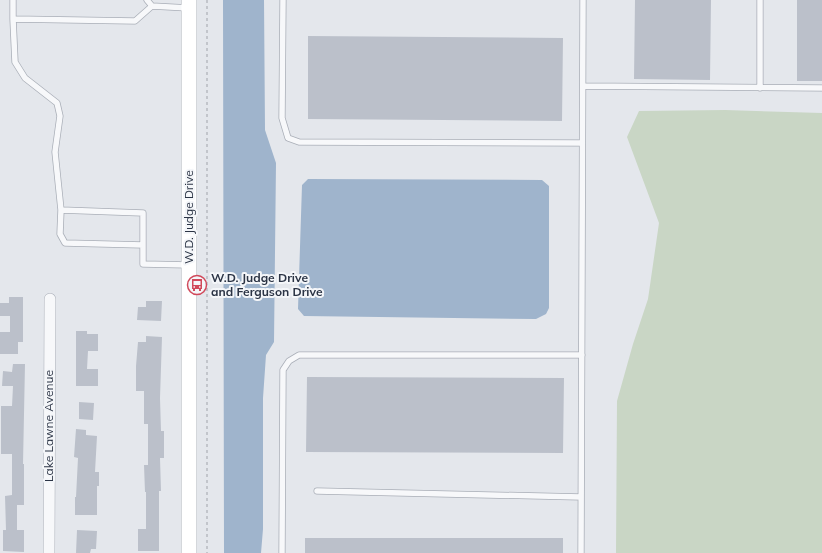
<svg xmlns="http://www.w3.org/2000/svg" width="822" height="553" font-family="Mulish,sans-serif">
  <rect width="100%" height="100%" fill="#e4e7ec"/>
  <path fill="#c9d6c5" d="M 725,110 L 822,113 L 822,553 L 616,553 L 617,401 L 633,344 L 648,299 L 659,223 L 627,137 L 639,111 Z"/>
  <path fill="#9fb4cc" d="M 223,0 L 264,0 L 265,130 L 276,163 L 274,342 L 266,355 L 263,398 L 263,529 L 261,553 L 224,553 Z
    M 308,179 L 542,180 L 549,186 L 549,308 L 546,314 L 536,319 L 304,316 L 298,309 L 302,185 Z"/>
  <path fill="#bbc0ca" d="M 635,0 L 711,0 L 710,80 L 634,79 Z
    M 797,0 L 822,0 L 822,81 L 797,81 Z
    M 308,36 L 563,38 L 562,121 L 308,119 Z
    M 9,297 L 23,297 L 23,342 L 18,342 L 18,354 L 0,354 L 0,332 L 10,332 L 10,316 L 0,316 L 0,303 L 9,303 Z
    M 146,301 L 162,301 L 161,321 L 137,320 L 138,307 L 146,307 Z
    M 76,331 L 87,331 L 87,334 L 98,334 L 98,351 L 88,351 L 87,369 L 98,369 L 98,386 L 76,386 Z
    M 146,336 L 162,337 L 160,398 L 161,431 L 164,431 L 164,458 L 160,458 L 161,491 L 159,491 L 159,551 L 138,551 L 138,529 L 146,529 L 146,492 L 145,492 L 144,465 L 148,465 L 148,424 L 144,424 L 144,391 L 136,391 L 136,366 L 138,342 L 146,342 Z
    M 13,364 L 25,364 L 23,464 L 24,464 L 24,505 L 17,505 L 17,530 L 24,530 L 24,552 L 3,551 L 3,530 L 6,530 L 5,496 L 12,495 L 12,454 L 1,454 L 1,406 L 12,406 L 13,386 L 2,386 L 3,371 L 12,372 Z
    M 307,377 L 564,378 L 563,453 L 306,452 Z
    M 79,402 L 94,403 L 93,420 L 79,419 Z
    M 76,429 L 86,430 L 86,435 L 97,436 L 95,472 L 99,472 L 99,486 L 97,486 L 97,515 L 75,515 L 75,497 L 76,497 L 78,458 L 74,457 Z
    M 77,530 L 97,531 L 96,549 L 91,549 L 90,553 L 76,553 Z
    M 305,538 L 563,538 L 563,553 L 305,553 Z"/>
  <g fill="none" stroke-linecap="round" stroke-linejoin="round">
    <g stroke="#a9aeb7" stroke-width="7">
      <path id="lane" d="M 13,0 L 13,19 L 15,62 L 25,78 L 57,103 L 60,116 L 55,152 L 61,210
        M 147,0 L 152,6 L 188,8
        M 283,0 L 282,118 L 288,138 L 299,142 L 582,143
        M 13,19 L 135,21 L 152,6
        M 583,86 L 822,88
        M 760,88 L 760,0
        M 143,245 L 65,243 L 60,234 L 61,210 L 143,213 L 143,264 L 189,265
        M 317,491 L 581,497
        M 282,553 L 283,370 L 289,361 L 299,355 L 582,355
        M 581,553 L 583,0"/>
    </g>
    <g stroke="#a9aeb7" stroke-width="12">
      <path id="street" d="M 49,553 L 50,299"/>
    </g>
    <g stroke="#a9aeb7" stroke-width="16">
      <path id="secondary" d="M 189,0 L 189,553"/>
    </g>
    <path stroke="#c2c5cb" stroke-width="2" stroke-dasharray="3 3" stroke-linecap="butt" d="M 207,0 L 207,553"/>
    <use href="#lane" stroke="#f7f8fa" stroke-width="5.5"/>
    <use href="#street" stroke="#f7f8fa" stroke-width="11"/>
    <use href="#secondary" stroke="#fff" stroke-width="15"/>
  </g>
  <defs>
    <g id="bus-ring" transform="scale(1)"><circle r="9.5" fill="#f4f6f9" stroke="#d1495b" stroke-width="1.5"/><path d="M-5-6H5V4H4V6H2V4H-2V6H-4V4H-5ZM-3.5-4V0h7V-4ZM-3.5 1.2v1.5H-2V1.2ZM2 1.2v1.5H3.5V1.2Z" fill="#d1495b"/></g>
  </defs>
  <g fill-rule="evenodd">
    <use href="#bus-ring" x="197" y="285"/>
  </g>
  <g text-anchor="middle" stroke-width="4" stroke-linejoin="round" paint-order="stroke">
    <g font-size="12" fill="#2b3445" stroke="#f4f6f9">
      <text transform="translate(189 217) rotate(-90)" y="4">W.D. Judge Drive</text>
      <text transform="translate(49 426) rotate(-90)" y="4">Lake Lawne Avenue</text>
    </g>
    <g font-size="12" font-weight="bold" fill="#2b3445" stroke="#f4f6f9" text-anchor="start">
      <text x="211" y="282">W.D. Judge Drive<tspan x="211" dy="14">and Ferguson Drive</tspan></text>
    </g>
  </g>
</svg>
